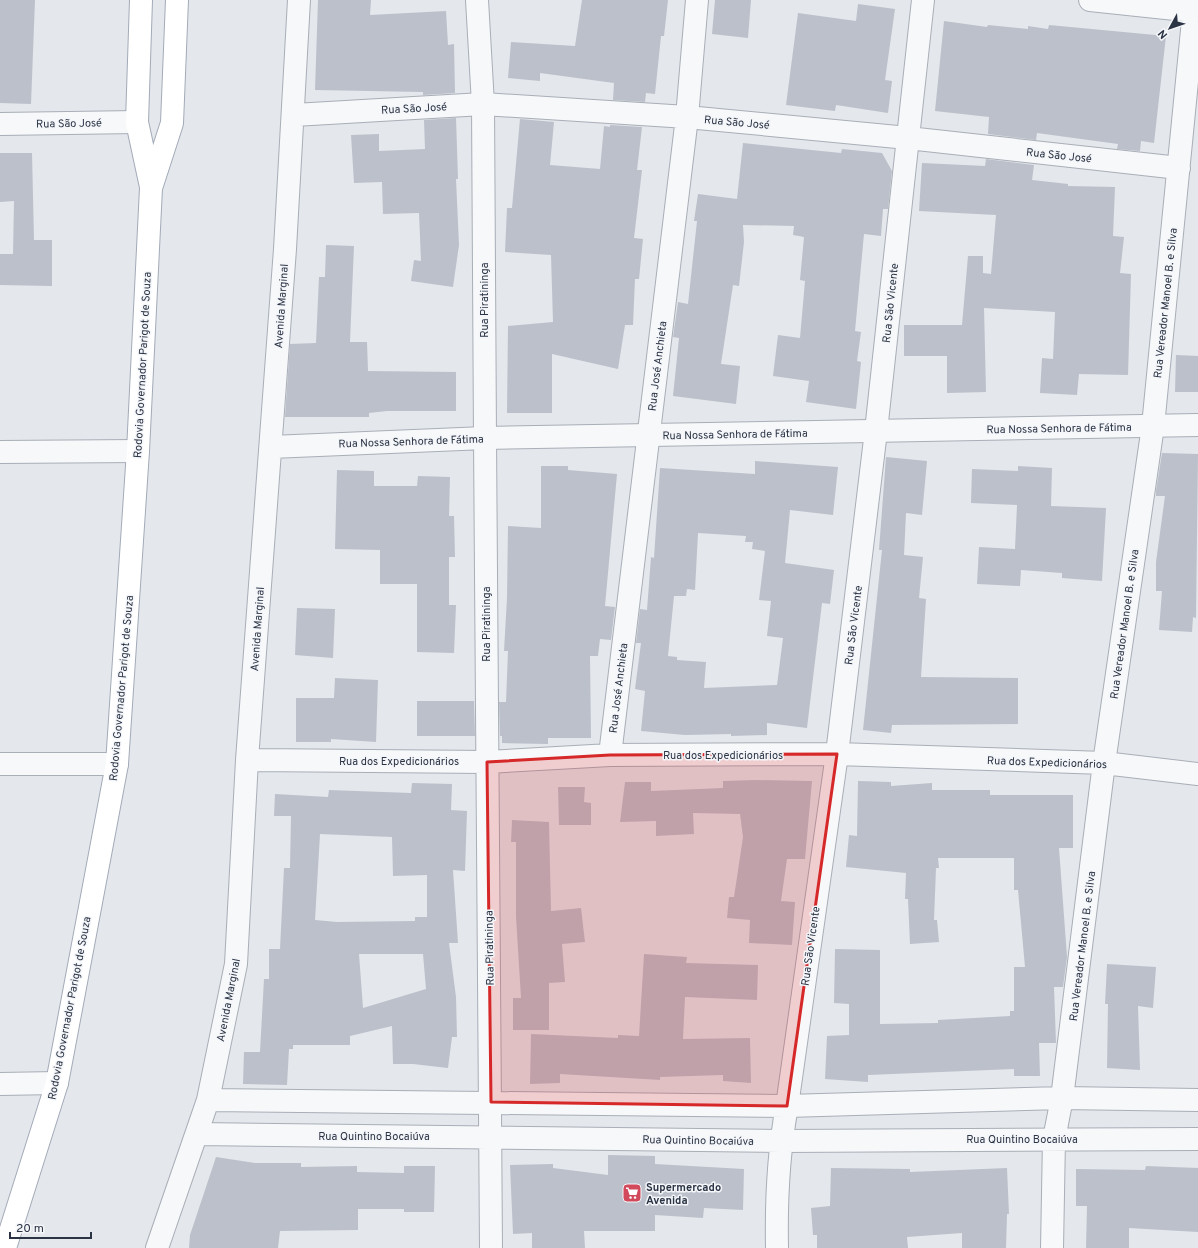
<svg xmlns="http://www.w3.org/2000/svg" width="1198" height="1248" font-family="Overpass,sans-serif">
  <rect width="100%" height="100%" fill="#e4e7ec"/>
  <path fill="#bbc0ca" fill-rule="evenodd" d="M 0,0 L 35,0 L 31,104 L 0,103 Z
    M 318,0 L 371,0 L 370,15 L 446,11 L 448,45 L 454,44 L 455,93 L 423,95 L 423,92 L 315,90 Z
    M 582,0 L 668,0 L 664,36 L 661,36 L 655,94 L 646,93 L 645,102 L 613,100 L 614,83 L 540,73 L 540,81 L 508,78 L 511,42 L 575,46 Z
    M 715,0 L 751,0 L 748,38 L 712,34 Z
    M 858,4 L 895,9 L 885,80 L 892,81 L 888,113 L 836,105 L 835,111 L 786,105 L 798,13 L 856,21 Z
    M 944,21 L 987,27 L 988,25 L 1028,29 L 1028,26 L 1048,29 L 1049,25 L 1166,36 L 1154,143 L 1141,141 L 1140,151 L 1117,149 L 1118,144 L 1037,133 L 1036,140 L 988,134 L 989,117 L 935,111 Z
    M 456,118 L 458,179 L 456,179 L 459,245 L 453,287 L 411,281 L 414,260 L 421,261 L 419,213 L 383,214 L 382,182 L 354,183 L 351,135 L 379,134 L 379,151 L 425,149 L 424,120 Z
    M 520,119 L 554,122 L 550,165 L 600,169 L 604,126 L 610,127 L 610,125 L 642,127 L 637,170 L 642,170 L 634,238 L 643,239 L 639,279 L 635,279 L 633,325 L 625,325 L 618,369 L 552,354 L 552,413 L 507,413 L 508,326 L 553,322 L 551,255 L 505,252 L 507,208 L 512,208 Z
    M 743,143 L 841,153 L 842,149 L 882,153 L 892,171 L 888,209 L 883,209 L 881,236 L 864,234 L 855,331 L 861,332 L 857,361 L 861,362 L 856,409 L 806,402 L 809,381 L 773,376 L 778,335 L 800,338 L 805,281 L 800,280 L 804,237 L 793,235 L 794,226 L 743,225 L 744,242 L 739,286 L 733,285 L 721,364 L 740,366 L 736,404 L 673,396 L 679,338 L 673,337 L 678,302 L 688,304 L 697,221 L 694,221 L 698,194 L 737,199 Z
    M 0,153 L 32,153 L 34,240 L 52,240 L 52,286 L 0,285 L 0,254 L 13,254 L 14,201 L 0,202 Z
    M 986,159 L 1034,165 L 1032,180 L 1068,184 L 1068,186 L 1115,187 L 1113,236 L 1124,237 L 1120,273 L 1131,274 L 1128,375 L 1079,374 L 1077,395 L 1040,393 L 1042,358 L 1053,359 L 1055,312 L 984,308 L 986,392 L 947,393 L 947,356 L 904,356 L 904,325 L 962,325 L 968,256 L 983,256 L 983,273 L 991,274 L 996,215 L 919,211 L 922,163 L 985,166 Z
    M 326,245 L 354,246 L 350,342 L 367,342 L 368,371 L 456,372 L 456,411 L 387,411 L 369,413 L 369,417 L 285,417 L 290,344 L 316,343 L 319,277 L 325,277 Z
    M 1176,355 L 1198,356 L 1198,392 L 1175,392 Z
    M 1162,453 L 1198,454 L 1196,618 L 1193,617 L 1192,632 L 1159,630 L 1162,591 L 1156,591 L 1156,562 L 1165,496 L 1156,496 L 1156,491 Z
    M 886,457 L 927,461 L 922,515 L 906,513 L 904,555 L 923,557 L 919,598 L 926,599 L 921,677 L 1018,678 L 1018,724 L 892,725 L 891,733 L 863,730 L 882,550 L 879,550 Z
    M 755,461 L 838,467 L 833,515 L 790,510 L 785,563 L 834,570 L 830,604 L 822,603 L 807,728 L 767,723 L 767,735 L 731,736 L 731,734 L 685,735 L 641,731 L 645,691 L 635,689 L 641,643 L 636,643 L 640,609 L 647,610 L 651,557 L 654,558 L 660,468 L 755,474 ZM 698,533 L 746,536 L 745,542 L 753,542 L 752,549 L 765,551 L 759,600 L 771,601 L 767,636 L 783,638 L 777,685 L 704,688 L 706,662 L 677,660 L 677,657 L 668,656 L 674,596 L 686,596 L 687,589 L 695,590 Z
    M 541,466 L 568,466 L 568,470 L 617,474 L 605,606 L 615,607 L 611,640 L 600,639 L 598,656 L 590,656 L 591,738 L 548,738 L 548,744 L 502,743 L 502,736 L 500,736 L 499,702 L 506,702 L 508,651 L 504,651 L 507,598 L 508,526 L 541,528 Z
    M 1018,466 L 1052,468 L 1051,506 L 1106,508 L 1102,581 L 1062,578 L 1062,573 L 1021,570 L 1020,586 L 977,584 L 979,547 L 1015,549 L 1017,505 L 971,503 L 972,469 L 1018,471 Z
    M 337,470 L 374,471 L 374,486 L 417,486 L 418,476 L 450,477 L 449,516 L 454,516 L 455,557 L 449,557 L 449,605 L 456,605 L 454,653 L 417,652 L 417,584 L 380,584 L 380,550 L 335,549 Z
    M 297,608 L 335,609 L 333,658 L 295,655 Z
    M 335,678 L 378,680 L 376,742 L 331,739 L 331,742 L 296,742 L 296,698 L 334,698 Z
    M 417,701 L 474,701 L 475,736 L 417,736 Z
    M 755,780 L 812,781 L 805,859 L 787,859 L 781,901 L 795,902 L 792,945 L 749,943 L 750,920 L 727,918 L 729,897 L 734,897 L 743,837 L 740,814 L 693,813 L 694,834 L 656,836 L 656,821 L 620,822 L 625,782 L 651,782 L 651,791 L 723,788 L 723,781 Z
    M 858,781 L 891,782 L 891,786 L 932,783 L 932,790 L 990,790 L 990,795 L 1073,795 L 1073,848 L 1059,848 L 1067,957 L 1063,987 L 1054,987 L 1056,1043 L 1039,1043 L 1040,1076 L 1014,1076 L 1014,1069 L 868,1075 L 868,1082 L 825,1079 L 827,1036 L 849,1035 L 849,1004 L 834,1003 L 835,949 L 880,950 L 880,1024 L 938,1023 L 938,1020 L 1010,1016 L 1010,1011 L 1014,1011 L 1014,967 L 1025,967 L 1018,890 L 1014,890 L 1014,858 L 938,858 L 939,868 L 936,868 L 934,920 L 937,920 L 939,942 L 910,944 L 908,899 L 905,899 L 906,873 L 846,867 L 849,835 L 857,836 Z
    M 412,783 L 452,784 L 451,810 L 467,811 L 465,871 L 453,870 L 458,943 L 449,943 L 456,997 L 457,1037 L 452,1037 L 448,1068 L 413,1064 L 393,1064 L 392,1026 L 350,1036 L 350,1045 L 293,1045 L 293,1049 L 289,1049 L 287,1085 L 243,1084 L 244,1052 L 260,1052 L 264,979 L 269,979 L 269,949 L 280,949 L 284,868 L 290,868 L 291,816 L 274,816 L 275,794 L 328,797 L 329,790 L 411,793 ZM 320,834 L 392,837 L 393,876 L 427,875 L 427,917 L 415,917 L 415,921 L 337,922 L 315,920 ZM 359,954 L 423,954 L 426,989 L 363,1008 Z
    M 558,787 L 585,787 L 584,802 L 591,803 L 591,825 L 559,825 Z
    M 512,820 L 549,822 L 551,911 L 581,908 L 585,942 L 562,944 L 565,982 L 549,983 L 549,1030 L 513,1030 L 513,998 L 521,998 L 516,917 L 516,842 L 511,842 Z
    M 644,954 L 687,957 L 686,963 L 758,965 L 757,1000 L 685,997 L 683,1039 L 750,1038 L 751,1083 L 723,1081 L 723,1075 L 660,1077 L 660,1080 L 560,1074 L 560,1083 L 530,1084 L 531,1034 L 618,1038 L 618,1035 L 639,1036 Z
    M 1107,964 L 1156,967 L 1153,1008 L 1138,1006 L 1140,1070 L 1107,1068 L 1108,1004 L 1105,1004 Z
    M 608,1155 L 655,1156 L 655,1164 L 744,1169 L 743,1210 L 704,1208 L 703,1218 L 655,1215 L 655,1231 L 584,1231 L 585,1248 L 532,1248 L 532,1233 L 513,1234 L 510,1165 L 553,1164 L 553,1168 L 608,1175 Z
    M 216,1157 L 255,1163 L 301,1163 L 301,1167 L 357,1166 L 357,1172 L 404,1173 L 404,1166 L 435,1166 L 434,1212 L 404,1212 L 404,1209 L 358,1209 L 358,1230 L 280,1231 L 278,1248 L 189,1248 L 190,1235 Z
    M 1146,1166 L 1198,1168 L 1198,1232 L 1129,1228 L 1129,1248 L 1086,1248 L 1087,1206 L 1076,1206 L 1076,1169 L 1145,1170 Z
    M 831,1168 L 910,1169 L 910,1172 L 1007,1168 L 1009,1214 L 1007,1214 L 1006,1248 L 962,1248 L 962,1233 L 907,1237 L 908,1248 L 817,1248 L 817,1235 L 813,1235 L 811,1208 L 830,1206 Z"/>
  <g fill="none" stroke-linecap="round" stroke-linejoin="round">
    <g stroke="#a9aeb7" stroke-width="24">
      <path id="minor" d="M 1090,0 L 1194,11
        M 294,115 L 483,104 L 687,117 L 908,138 L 1179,168
        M 0,124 L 137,122
        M 271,447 L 485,438 L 491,1248
        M 0,452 L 138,451
        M 610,755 L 687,117 L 697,0
        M 247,760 L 487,762 L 610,755 L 837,754 L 1104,763 L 1198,774
        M 0,764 L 117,764
        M 0,1084 L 57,1083
        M 208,1100 L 787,1106 L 1062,1098 L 1198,1100
        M 198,1134 L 781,1141 L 1198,1139
        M 157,1248 L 208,1100 L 236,964 L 247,760 L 285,249 L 299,0
        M 777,1248 C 776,1198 778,1155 787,1106 L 837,754 L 876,431 L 923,0
        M 1052,1248 L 1054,1139 L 1062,1098 L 1104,763 L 1153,426 L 1195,0"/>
    </g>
    <g stroke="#a9aeb7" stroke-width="24">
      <path id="tertiary" d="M 477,0 L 483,104 L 485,438 L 1198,425"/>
    </g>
    <g stroke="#a3abb8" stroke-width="24">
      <path id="primary" d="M 141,0 L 137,122 L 151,187
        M 5,1248 L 57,1083 L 117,764 L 138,451 L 151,188 L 172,123 L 177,0"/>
    </g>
    <use href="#minor" stroke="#f7f8fa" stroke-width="22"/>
    <use href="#tertiary" stroke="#f7f8fa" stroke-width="22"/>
    <use href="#primary" stroke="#fff" stroke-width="22"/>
  </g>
  <path fill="#d62828" fill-opacity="0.2" stroke="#d62828" stroke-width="3" stroke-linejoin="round" d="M 837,754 L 787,1106 L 491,1102 L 487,762 L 610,755 Z"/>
  <defs>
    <g id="supermarket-square" transform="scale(1)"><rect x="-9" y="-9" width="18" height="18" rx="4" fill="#d1495b" stroke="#f4f6f9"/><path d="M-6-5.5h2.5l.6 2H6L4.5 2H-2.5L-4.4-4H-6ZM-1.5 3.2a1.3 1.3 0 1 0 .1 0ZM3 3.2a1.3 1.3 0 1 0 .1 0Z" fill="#fff"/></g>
  </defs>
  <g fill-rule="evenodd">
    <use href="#supermarket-square" x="632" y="1193"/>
  </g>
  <g text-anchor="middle" stroke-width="3" stroke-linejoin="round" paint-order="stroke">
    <g font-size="11" fill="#2b3445" stroke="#f4f6f9">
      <text transform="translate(414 108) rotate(-3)" y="4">Rua São José</text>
      <text transform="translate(737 122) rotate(5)" y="4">Rua São José</text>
      <text transform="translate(69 123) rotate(-1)" y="4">Rua São José</text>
      <text transform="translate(1059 155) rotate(6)" y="4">Rua São José</text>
      <text transform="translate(484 300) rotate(-90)" y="4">Rua Piratininga</text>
      <text transform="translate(890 303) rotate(-84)" y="4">Rua São Vicente</text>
      <text transform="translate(1165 303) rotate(-84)" y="4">Rua Vereador Manoel B. e Silva</text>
      <text transform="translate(281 306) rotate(-86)" y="4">Avenida Marginal</text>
      <text transform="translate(142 365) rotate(-87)" y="4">Rodovia Governador Parigot de Souza</text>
      <text transform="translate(657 366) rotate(-83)" y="4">Rua José Anchieta</text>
      <text transform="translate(1059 428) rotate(-1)" y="4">Rua Nossa Senhora de Fátima</text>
      <text transform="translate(735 434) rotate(-1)" y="4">Rua Nossa Senhora de Fátima</text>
      <text transform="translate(411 441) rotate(-2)" y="4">Rua Nossa Senhora de Fátima</text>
      <text transform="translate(486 624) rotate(-90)" y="4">Rua Piratininga</text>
      <text transform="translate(1124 624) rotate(-82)" y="4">Rua Vereador Manoel B. e Silva</text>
      <text transform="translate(853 625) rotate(-83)" y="4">Rua São Vicente</text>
      <text transform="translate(257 629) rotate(-86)" y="4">Avenida Marginal</text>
      <text transform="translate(121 688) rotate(-85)" y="4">Rodovia Governador Parigot de Souza</text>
      <text transform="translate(618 688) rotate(-83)" y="4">Rua José Anchieta</text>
      <text x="723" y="759">Rua dos Expedicionários</text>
      <text x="399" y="765">Rua dos Expedicionários</text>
      <text transform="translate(1047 762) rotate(2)" y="4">Rua dos Expedicionários</text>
      <text transform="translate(810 946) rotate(-82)" y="4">Rua São Vicente</text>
      <text transform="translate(1082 946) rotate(-83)" y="4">Rua Vereador Manoel B. e Silva</text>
      <text transform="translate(489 948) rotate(-91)" y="4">Rua Piratininga</text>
      <text transform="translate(228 1000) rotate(-79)" y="4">Avenida Marginal</text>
      <text transform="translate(69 1008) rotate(-79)" y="4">Rodovia Governador Parigot de Souza</text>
      <text x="374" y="1140">Rua Quintino Bocaiúva</text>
      <text x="1022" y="1143">Rua Quintino Bocaiúva</text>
      <text transform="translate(698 1140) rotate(1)" y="4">Rua Quintino Bocaiúva</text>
    </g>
    <g font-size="11" font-weight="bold" fill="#2b3445" stroke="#f4f6f9" text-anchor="start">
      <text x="646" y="1191">Supermercado<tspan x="646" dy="13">Avenida</tspan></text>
    </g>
  </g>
  <g transform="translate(1170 28) rotate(230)" stroke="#f4f6f9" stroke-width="3" paint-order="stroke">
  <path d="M0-3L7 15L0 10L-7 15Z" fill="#2b3445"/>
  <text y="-6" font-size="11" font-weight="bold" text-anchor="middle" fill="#2b3445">N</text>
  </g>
  <path d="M10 1232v6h81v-6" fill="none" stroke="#2b3445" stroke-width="2"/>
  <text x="16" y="1232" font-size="12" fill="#2b3445" stroke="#f4f6f9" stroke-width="3" paint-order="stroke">20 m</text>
</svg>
